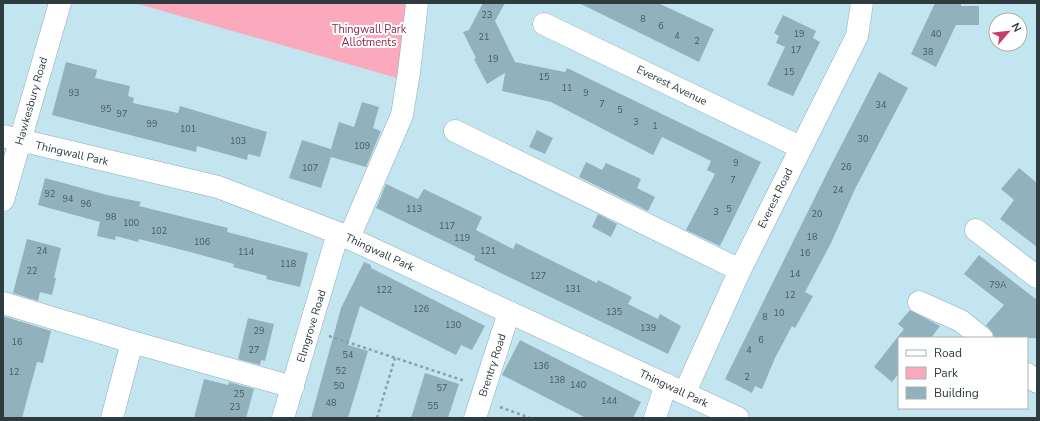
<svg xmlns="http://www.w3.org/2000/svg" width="1040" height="421" font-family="'Nunito Sans',sans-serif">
  <rect width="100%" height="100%" fill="#c2e5f0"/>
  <path fill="#fba9bc" d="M 135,3 L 407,3 L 397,78 Z"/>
  <path fill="#91b2bd" d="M 483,3 L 505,3 L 495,21 L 515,62 L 565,72 L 567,68 L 761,162 L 720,246 L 686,230 L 715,174 L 707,170 L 711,161 L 662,137 L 653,155 L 551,102 L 502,91 L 505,73 L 487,84 L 474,59 L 476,58 L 463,32 L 469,30 Z
    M 579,3 L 658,3 L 714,29 L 699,62 Z
    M 935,3 L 961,3 L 961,6 L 979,6 L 979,25 L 956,25 L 936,67 L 911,54 Z
    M 783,15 L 816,31 L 813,38 L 820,42 L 793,96 L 767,85 L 785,47 L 776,43 L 779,36 L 774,33 Z
    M 66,62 L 97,70 L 95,78 L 130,86 L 128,96 L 134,98 L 133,103 L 178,113 L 180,106 L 267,132 L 260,157 L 248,154 L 247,160 L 197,146 L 196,152 L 52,115 Z
    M 879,72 L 908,88 L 855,189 L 831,243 L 805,292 L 813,296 L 795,328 L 792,326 L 775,358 L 762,389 L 755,386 L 752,393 L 725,379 L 829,169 Z
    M 362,102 L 379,107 L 373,128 L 381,131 L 366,167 L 331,157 L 321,188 L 289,178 L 302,140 L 331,149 L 339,122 L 354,127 Z
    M 537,130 L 553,138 L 545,154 L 529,147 Z
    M 586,162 L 602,170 L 606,163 L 641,179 L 637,188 L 655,197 L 648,211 L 579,177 Z
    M 1019,168 L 1037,183 L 1037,247 L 1000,219 L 1014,200 L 1001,189 Z
    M 45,178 L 107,195 L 141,202 L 139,206 L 228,228 L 227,232 L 308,253 L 300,287 L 266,279 L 267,276 L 233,267 L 234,264 L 190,252 L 139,239 L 138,242 L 116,236 L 115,240 L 97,236 L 100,222 L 38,205 Z
    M 386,184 L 418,199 L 424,189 L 482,217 L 476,230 L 513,249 L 516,243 L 597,283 L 598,280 L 632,297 L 628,304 L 658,319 L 660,314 L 681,326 L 668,354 L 474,260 L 475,256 L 376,208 Z
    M 598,214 L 617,224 L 611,237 L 592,227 Z
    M 27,239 L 61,248 L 54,278 L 56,278 L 52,295 L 40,292 L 38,301 L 13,293 Z
    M 979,255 L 1037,300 L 1037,338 L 994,338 L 993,333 L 986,325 L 1004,305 L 964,274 Z
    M 364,262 L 371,265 L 371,268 L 485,326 L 472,350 L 461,345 L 456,355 L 360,306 L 348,345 L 368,351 L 348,418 L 311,418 L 341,308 Z
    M 910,310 L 940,326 L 931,338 L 899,338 L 899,373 L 892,382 L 874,367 L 904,329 L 898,324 Z
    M 3,316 L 51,331 L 43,363 L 37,362 L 22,418 L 3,418 Z
    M 248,318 L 274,324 L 265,361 L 261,360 L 260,365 L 238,359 Z
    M 520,340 L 641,402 L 633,418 L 586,418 L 502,375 Z
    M 425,373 L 459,384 L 448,418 L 411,418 Z
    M 204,379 L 228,385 L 229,382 L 254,389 L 246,418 L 194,418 Z"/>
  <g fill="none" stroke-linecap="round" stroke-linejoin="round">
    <g stroke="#8daeb9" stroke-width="23">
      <path id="minor" d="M 544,24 L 800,147
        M 455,131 L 740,270
        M 3,136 L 218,187 L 338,233 L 738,418
        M 3,200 L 60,3
        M 976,230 L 1037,277
        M 349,238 L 402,115 L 409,72 L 417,3
        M 919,302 L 961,321 L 982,338
        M 3,303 L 132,342 L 293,387
        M 1027,374 L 1037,382
        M 685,392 L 740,270 L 857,36 L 862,3
        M 112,418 L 132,342
        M 283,418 L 338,233
        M 475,418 L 509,312
        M 655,418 L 666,384"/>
    </g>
    <path stroke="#87a2aa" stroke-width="2.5" stroke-dasharray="3 3" stroke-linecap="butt" d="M 329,336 L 465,381
      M 500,407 L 530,418
      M 377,418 L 395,358"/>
    <use href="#minor" stroke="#fff" stroke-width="22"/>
  </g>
  <g text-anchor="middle" stroke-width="4" stroke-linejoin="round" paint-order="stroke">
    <g font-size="9" fill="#47595f">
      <text x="487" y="18">23</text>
      <text x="643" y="22">8</text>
      <text x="661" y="29">6</text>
      <text x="799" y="37">19</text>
      <text x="936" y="37">40</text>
      <text x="677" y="39">4</text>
      <text x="484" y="40">21</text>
      <text x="697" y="44">2</text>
      <text x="796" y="53">17</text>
      <text x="928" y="55">38</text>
      <text x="493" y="62">19</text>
      <text x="789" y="75">15</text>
      <text x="544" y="80">15</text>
      <text x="567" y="91">11</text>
      <text x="74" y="96">93</text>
      <text x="586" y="96">9</text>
      <text x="602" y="107">7</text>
      <text x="881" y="108">34</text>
      <text x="106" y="112">95</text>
      <text x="620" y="113">5</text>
      <text x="122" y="117">97</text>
      <text x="636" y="125">3</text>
      <text x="152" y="127">99</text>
      <text x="655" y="129">1</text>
      <text x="188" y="132">101</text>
      <text x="863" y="142">30</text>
      <text x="238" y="144">103</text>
      <text x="362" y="149">109</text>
      <text x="736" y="166">9</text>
      <text x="846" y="170">26</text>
      <text x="310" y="171">107</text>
      <text x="733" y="183">7</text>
      <text x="838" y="193">24</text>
      <text x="50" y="197">92</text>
      <text x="68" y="202">94</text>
      <text x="86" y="207">96</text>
      <text x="414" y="212">113</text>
      <text x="729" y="212">5</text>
      <text x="716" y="215">3</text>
      <text x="817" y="217">20</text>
      <text x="111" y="220">98</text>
      <text x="131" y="226">100</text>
      <text x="447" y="229">117</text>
      <text x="159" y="234">102</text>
      <text x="812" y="240">18</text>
      <text x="462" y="241">119</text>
      <text x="202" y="245">106</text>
      <text x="42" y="254">24</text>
      <text x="488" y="254">121</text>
      <text x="246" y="255">114</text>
      <text x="805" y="256">16</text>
      <text x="288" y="267">118</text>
      <text x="32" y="274">22</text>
      <text x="795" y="277">14</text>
      <text x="538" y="279">127</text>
      <text x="998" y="288">79A</text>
      <text x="573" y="292">131</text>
      <text x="384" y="293">122</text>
      <text x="790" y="298">12</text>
      <text x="421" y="312">126</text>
      <text x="614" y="315">135</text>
      <text x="779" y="316">10</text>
      <text x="765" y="320">8</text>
      <text x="453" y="328">130</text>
      <text x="648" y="331">139</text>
      <text x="259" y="334">29</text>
      <text x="761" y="343">6</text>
      <text x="17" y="345">16</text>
      <text x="254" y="353">27</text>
      <text x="749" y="353">4</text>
      <text x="348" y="358">54</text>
      <text x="541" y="369">136</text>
      <text x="341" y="374">52</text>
      <text x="14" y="375">12</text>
      <text x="747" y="380">2</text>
      <text x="557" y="383">138</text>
      <text x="578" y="388">140</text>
      <text x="339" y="389">50</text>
      <text x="442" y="391">57</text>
      <text x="239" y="397">25</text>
      <text x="609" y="404">144</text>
      <text x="331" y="406">48</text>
      <text x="433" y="409">55</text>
      <text x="235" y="410">23</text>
    </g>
    <g font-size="11" fill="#8d274a" stroke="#fff">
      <text x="369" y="33">Thingwall Park<tspan x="369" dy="13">Allotments</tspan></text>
    </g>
    <g font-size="11" fill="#2e3b40" stroke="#fff">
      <text transform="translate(672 85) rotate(26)" y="4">Everest Avenue</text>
      <text transform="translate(31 101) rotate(-74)" y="4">Hawkesbury Road</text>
      <text transform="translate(72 153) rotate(13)" y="4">Thingwall Park</text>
      <text transform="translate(775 198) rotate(-64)" y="4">Everest Road</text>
      <text transform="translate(380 252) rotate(25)" y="4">Thingwall Park</text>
      <text transform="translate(311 326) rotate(-73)" y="4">Elmgrove Road</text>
      <text transform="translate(492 365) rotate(-72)" y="4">Brentry Road</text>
      <text transform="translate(674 388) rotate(25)" y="4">Thingwall Park</text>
    </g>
  </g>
  <rect width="1040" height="421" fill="none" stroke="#2e3b40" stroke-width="8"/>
  <rect x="898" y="337" width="130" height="72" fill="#ffffff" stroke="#abb1b3"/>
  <rect x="906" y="350" width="20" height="6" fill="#ffffff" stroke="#abb1b3"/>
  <text x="934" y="357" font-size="12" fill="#2e3b40">Road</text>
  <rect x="906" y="367" width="20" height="12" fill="#fba9bc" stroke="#abb1b3"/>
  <text x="934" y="377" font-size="12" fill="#2e3b40">Park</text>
  <rect x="906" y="387" width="20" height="12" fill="#91b2bd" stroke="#abb1b3"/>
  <text x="934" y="397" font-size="12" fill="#2e3b40">Building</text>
  <g transform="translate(1008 32) rotate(62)"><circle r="19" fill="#ffffff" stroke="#abb1b3"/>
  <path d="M0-3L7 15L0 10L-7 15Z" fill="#c73a6b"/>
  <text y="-6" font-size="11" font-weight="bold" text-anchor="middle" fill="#2e3b40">N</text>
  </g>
</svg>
